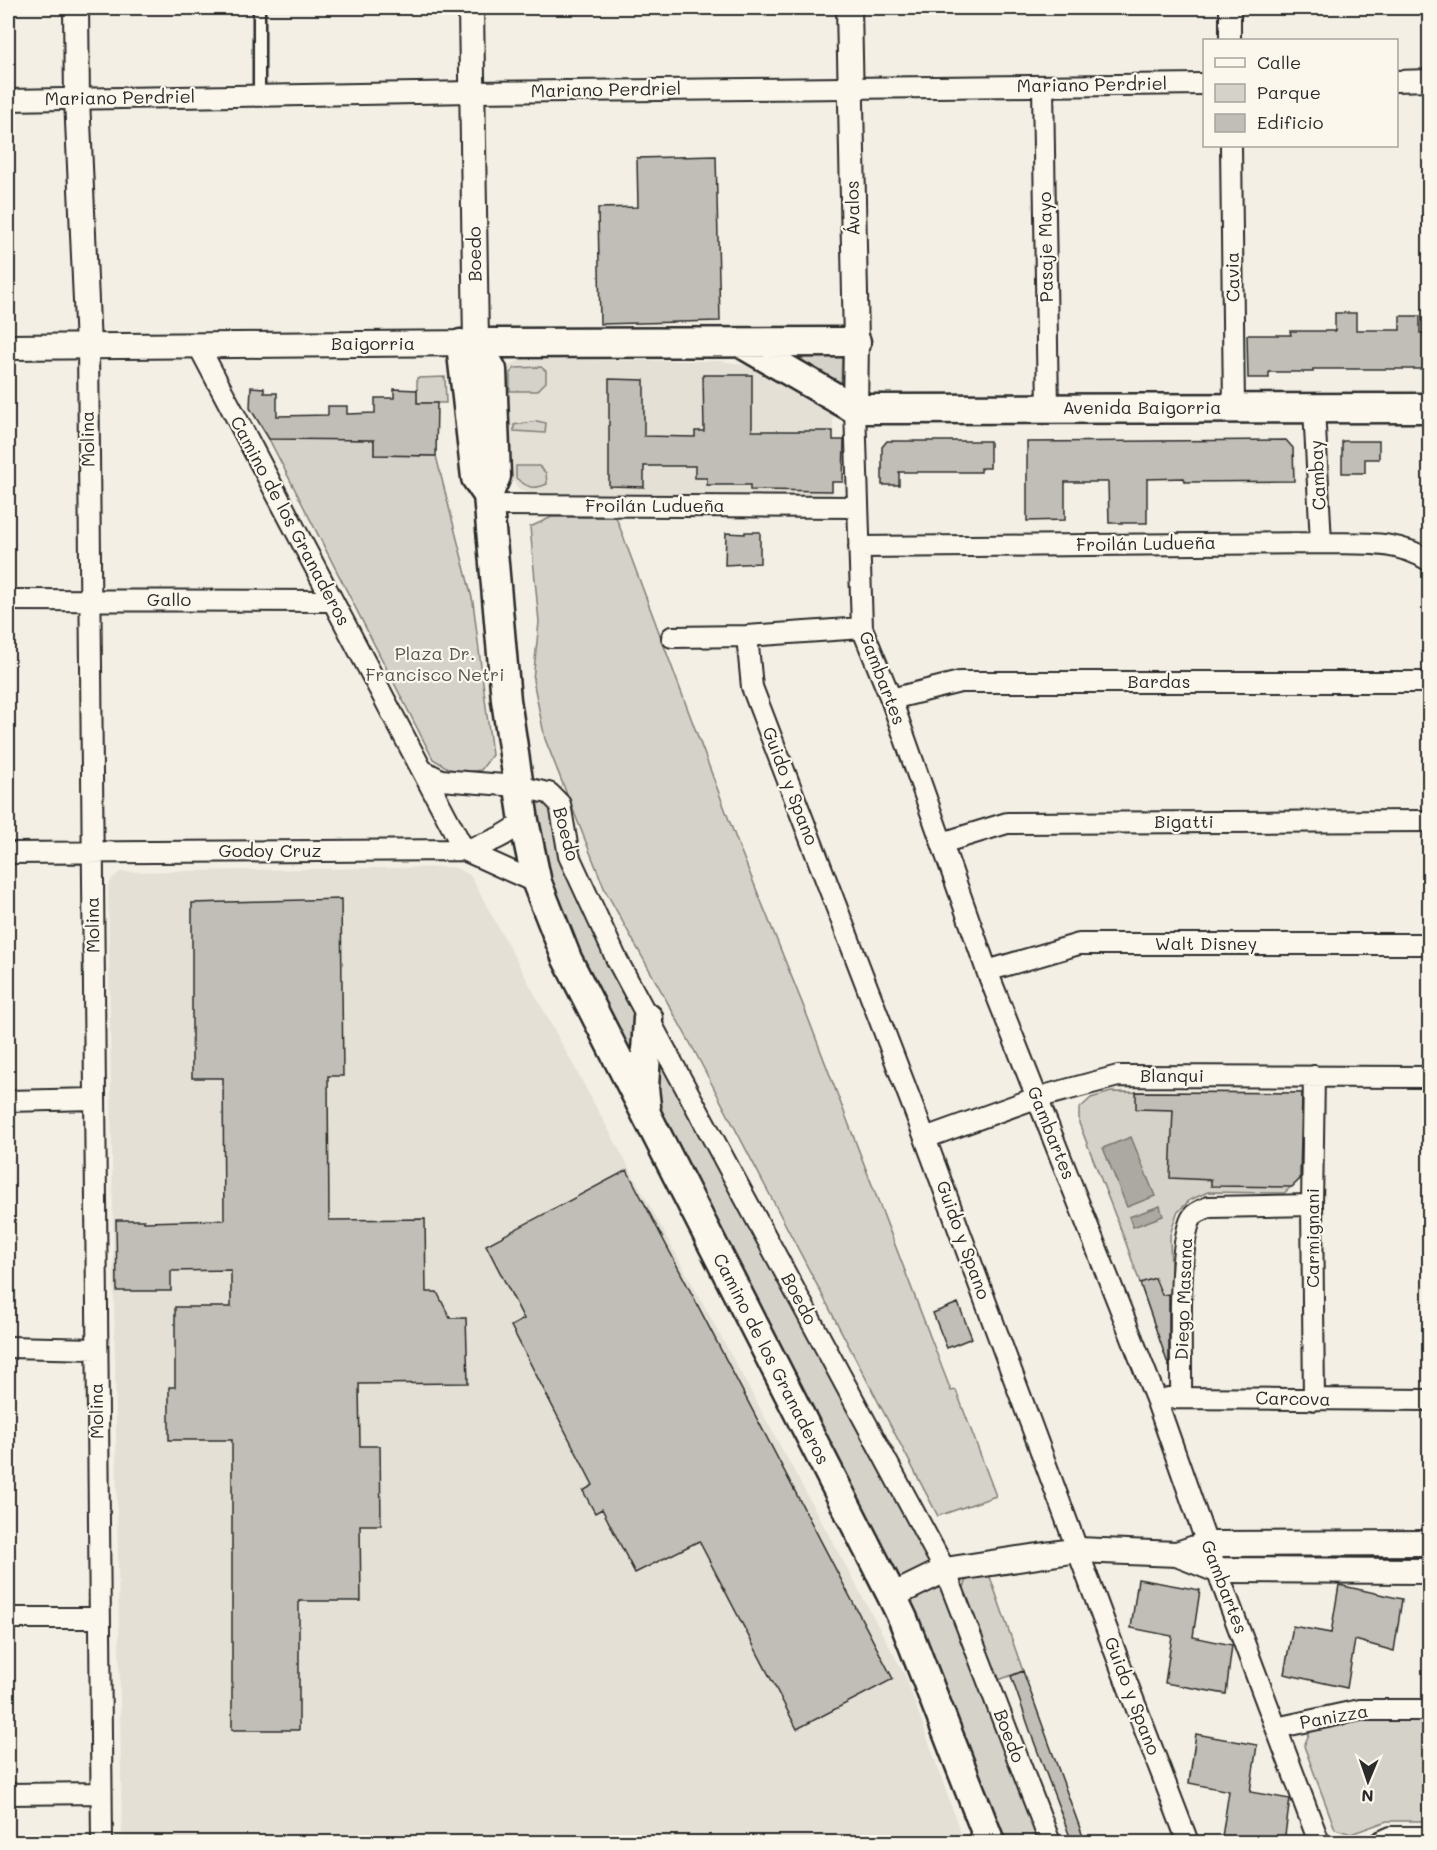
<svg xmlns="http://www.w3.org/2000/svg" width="1437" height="1850" font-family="Mali,sans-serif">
  <rect width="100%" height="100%" fill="#f3efe4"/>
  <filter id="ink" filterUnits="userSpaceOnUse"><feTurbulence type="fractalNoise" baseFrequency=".0167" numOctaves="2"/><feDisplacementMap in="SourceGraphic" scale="12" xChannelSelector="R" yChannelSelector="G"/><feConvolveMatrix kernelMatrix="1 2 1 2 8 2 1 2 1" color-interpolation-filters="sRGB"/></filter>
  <g filter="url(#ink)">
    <path fill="#e4e0d6" d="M 520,360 L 722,361 L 750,366 L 833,416 L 832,499 L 535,496 L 520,490 L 512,480 L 505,374 L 508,366 Z
      M 454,867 L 470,875 L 906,1677 L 964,1842 L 122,1842 L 108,886 L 113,878 L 120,872 Z
      M 1424,1719 L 1429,1719 L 1429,1821 L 1423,1821 Z"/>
    <path fill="#d5d2c9" stroke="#807e7a" stroke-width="1.5" d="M 767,347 L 842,347 L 841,389 Z
      M 541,367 L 546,371 L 546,382 L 537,391 L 510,391 L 510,373 L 515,368 Z
      M 445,377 L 446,403 L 417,403 L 417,378 Z
      M 537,421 L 546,423 L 545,433 L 514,431 L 514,425 Z
      M 305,438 L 374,440 L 374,455 L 436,456 L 473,602 L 492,755 L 481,770 L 456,773 L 433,759 L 269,439 Z
      M 516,466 L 539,466 L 546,473 L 547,484 C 533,490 528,488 516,478 Z
      M 552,517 L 616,517 L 738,844 L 805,1010 L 951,1391 L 956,1390 L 996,1496 L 938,1516 L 694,1050 L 605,890 L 545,739 L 533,680 L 539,622 L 530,527 Z
      M 518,786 L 549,793 L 570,856 L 945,1570 L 1050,1842 L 990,1842 L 903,1619 L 567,959 Z
      M 1111,1092 L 1306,1093 L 1306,1174 L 1284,1193 L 1208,1192 L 1190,1200 L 1177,1213 L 1170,1235 L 1172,1314 L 1170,1345 L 1162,1346 L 1126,1243 L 1079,1123 L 1079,1109 L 1091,1098 Z
      M 989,1574 L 1023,1671 L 996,1681 L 963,1591 L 967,1578 Z
      M 1358,1718 L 1424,1719 L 1423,1821 L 1387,1821 L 1351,1834 L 1335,1829 L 1304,1746 L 1310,1732 Z"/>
    <path fill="#aca9a2" stroke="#787772" stroke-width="1.5" d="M 1131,1137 L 1155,1196 L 1127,1207 L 1103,1148 Z
      M 1160,1206 L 1163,1216 L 1133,1227 L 1129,1217 Z"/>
    <path fill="#c0beb6" stroke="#2b2b2b" stroke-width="1.5" d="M 716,156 L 720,321 L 600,324 L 598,208 L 638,207 L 637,158 Z
      M 1335,313 L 1356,313 L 1356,330 L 1400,330 L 1400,316 L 1420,316 L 1420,333 L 1430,333 L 1430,369 L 1313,369 L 1313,372 L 1269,372 L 1269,378 L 1248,378 L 1247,335 L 1291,335 L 1290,331 L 1335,331 Z
      M 703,375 L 752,375 L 752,431 L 833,431 L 833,440 L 844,440 L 843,482 L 832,482 L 832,491 L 750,490 L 750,485 L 707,485 L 707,478 L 695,478 L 695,466 L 644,466 L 644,487 L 609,486 L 609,379 L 644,380 L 644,436 L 695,437 L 695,431 L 704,431 Z
      M 251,387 L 264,388 L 264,393 L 277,393 L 277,416 L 328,415 L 328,406 L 347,406 L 347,414 L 375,413 L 375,398 L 394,398 L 394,389 L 417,390 L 417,403 L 437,403 L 436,456 L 374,455 L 374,440 L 269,439 L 250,408 Z
      M 1286,440 L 1293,448 L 1294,481 L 1184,482 L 1184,478 L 1147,479 L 1147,523 L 1109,523 L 1108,482 L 1065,482 L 1065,520 L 1027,521 L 1027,442 Z
      M 887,441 L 990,441 L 990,468 L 981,468 L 981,472 L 899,472 L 899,485 L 882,485 L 882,447 Z
      M 1342,441 L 1379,441 L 1379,459 L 1365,459 L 1365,473 L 1342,473 Z
      M 745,532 L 760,532 L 760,563 L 725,565 L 726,533 L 745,534 Z
      M 341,899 L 343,1076 L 328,1076 L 329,1220 L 425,1219 L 426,1292 L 437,1292 L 450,1318 L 466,1318 L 468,1383 L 359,1384 L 360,1446 L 380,1446 L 381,1525 L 360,1525 L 361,1601 L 299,1601 L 299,1730 L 232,1730 L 232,1440 L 169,1440 L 169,1387 L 175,1387 L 175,1307 L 231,1307 L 231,1270 L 171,1271 L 171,1291 L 117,1291 L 116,1220 L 144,1220 L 144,1222 L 224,1220 L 223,1078 L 192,1078 L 192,903 Z
      M 1136,1092 L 1302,1093 L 1300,1179 L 1292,1187 L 1211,1186 L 1211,1180 L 1170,1178 L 1173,1110 L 1136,1109 Z
      M 627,1170 L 893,1679 L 797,1729 L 699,1541 L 635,1573 L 602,1509 L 595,1513 L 583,1491 L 593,1485 L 511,1326 L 524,1319 L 486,1245 Z
      M 1155,1278 L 1162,1295 L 1169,1294 L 1169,1367 L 1140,1283 Z
      M 958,1303 L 972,1338 L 947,1348 L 933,1313 Z
      M 1138,1579 L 1200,1590 L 1193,1637 L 1232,1645 L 1226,1694 L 1165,1683 L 1172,1636 L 1131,1628 Z
      M 1339,1585 L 1402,1599 L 1394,1651 L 1355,1640 L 1347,1688 L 1284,1674 L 1293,1626 L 1331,1633 Z
      M 1023,1671 L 1050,1746 L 1085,1842 L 1072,1842 L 1033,1739 L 1011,1676 Z
      M 1196,1734 L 1257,1745 L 1250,1792 L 1290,1799 L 1284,1842 L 1249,1842 L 1222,1837 L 1229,1791 L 1189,1783 Z"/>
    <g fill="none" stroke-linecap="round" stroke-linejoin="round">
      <g stroke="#2b2b2b" stroke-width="15">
        <path id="service" d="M 259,8 L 259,96"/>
      </g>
      <g stroke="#2b2b2b" stroke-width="24">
        <path id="minor" d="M 1230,8 L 1230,40
          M 1396,81 L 1430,80
          M 1043,86 L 1048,409
          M 8,100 L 473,92 L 1204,84
          M 1231,146 L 1234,408
          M 198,345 L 464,850 L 537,883
          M 88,346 L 102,1842
          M 1314,408 L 1321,543
          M 855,409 L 862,628 L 891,699 L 987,971 L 1156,1399 L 1207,1544 L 1319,1842
          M 488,505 L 858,507
          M 859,547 L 1321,543 C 1358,544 1397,539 1430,561
          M 8,600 L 331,601
          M 747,636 L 752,687 L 925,1138 L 1123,1673 L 1188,1842
          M 672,637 L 747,636 L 862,628
          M 891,699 L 960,682 L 1430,682
          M 424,771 L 441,780 L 518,786 L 543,792 L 549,793 L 560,804 L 569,856 L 617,960 L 945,1570 L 1050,1842
          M 942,843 L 1007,823 L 1430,821
          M 8,853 L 464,850 C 490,843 504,837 524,821
          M 987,971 L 1079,944 L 1430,944
          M 1314,1076 L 1312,1205 L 1314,1400
          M 8,1101 L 94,1099
          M 925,1138 L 1036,1098 L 1118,1076 L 1430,1077
          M 8,1347 L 97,1349
          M 1181,1397 C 1182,1363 1176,1238 1193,1216 C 1196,1212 1204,1209 1209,1207 L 1312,1205
          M 1168,1398 L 1430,1400
          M 8,1618 L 99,1618
          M 1276,1728 L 1360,1710 L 1430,1710
          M 8,1794 L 101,1793
          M 1380,1842 L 1391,1837 L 1430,1837"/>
      </g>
      <g stroke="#2b2b2b" stroke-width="28">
        <path id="tertiary" d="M 76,8 L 77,99 L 88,346
          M 849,8 L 856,342 L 855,409
          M 8,347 L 476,343 L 471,8
          M 1177,1554 L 1207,1544 L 1430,1543
          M 892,1596 L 945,1570 L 1078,1550 L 1177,1554 L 1217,1570 L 1430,1571"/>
      </g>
      <g stroke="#2b2b2b" stroke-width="33">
        <path id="secondary" d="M 856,342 L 476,343 L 492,370 L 496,476 L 488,495 L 506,700 L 524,821 L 537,883 L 567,959 L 892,1596 L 903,1619 L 990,1842
          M 741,343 L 855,409 L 1430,408
          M 461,344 L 476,478 L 488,495
          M 646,1106 L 644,1088 L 648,1018"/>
      </g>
      <use href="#service" stroke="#fbf7ec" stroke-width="10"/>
      <use href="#minor" stroke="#fbf7ec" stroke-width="20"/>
      <use href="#tertiary" stroke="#fbf7ec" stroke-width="24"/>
      <use href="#secondary" stroke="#fbf7ec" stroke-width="28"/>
    </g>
  </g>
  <g text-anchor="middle" stroke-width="4.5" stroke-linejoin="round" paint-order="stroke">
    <g font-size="18" fill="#2b2b2b" stroke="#fbf7ec">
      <text transform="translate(1092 85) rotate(-1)" y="6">Mariano Perdriel</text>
      <text transform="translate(606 90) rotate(-1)" y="6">Mariano Perdriel</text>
      <text transform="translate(120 98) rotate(-1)" y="6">Mariano Perdriel</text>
      <text transform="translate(853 208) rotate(-91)" y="6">Ávalos</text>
      <text transform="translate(1046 247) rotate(-91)" y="6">Pasaje Mayo</text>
      <text transform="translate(475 254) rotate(-91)" y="6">Boedo</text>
      <text transform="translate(1233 277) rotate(-91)" y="6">Cavia</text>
      <text x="373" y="350">Baigorria</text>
      <text x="1142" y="414">Avenida Baigorria</text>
      <text transform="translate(88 439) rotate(-91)" y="6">Molina</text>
      <text transform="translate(1318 475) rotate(-93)" y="6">Cambay</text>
      <text x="655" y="512">Froilán Ludueña</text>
      <text transform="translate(290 521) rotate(62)" y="6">Camino de los Granaderos</text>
      <text transform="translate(1146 544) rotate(-1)" y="6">Froilán Ludueña</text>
      <text x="169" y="606">Gallo</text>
      <text transform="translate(882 678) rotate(69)" y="6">Gambartes</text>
      <text x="1159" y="688">Bardas</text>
      <text transform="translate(790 786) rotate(69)" y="6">Guido y Spano</text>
      <text x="1184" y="828">Bigatti</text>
      <text transform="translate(566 834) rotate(75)" y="6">Boedo</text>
      <text x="270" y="857">Godoy Cruz</text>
      <text transform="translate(93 925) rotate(-91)" y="6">Molina</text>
      <text x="1206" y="950">Walt Disney</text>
      <text x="1172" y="1082">Blanqui</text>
      <text transform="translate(1051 1133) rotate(68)" y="6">Gambartes</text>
      <text transform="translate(1313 1238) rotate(-90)" y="6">Carmignani</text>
      <text transform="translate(963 1240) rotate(70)" y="6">Guido y Spano</text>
      <text transform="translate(799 1299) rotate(62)" y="6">Boedo</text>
      <text transform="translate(1184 1299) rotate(-88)" y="6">Diego Masana</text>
      <text transform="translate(771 1359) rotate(63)" y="6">Camino de los Granaderos</text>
      <text transform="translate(1293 1399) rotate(1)" y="6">Carcova</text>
      <text transform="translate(97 1411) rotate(-91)" y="6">Molina</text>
      <text transform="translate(1224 1587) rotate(69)" y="6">Gambartes</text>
      <text transform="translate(1132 1696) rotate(69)" y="6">Guido y Spano</text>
      <text transform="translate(1334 1717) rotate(-10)" y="6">Panizza</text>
      <text transform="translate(1009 1736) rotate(69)" y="6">Boedo</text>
    </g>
    <g font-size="18" fill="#565552" stroke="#fbf7ec">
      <text x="435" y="660">Plaza Dr.<tspan x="435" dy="21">Francisco Netri</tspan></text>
    </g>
  </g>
  <rect width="1437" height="1850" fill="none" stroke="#fbf7ec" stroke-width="30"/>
  <rect x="15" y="15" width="1407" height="1820" fill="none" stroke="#2b2b2b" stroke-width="2" filter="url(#ink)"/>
  <rect x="1203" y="39" width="195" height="108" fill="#fbf7ec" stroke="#a8a59f" stroke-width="1.5"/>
  <rect x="1215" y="58" width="30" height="9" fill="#fbf7ec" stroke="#a8a59f" stroke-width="1.5"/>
  <text x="1257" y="69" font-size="18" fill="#2b2b2b">Calle</text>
  <rect x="1215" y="84" width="30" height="18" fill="#d5d2c9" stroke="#a8a59f" stroke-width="1.5"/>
  <text x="1257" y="99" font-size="18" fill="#2b2b2b">Parque</text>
  <rect x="1215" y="114" width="30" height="18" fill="#c0beb6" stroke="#a8a59f" stroke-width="1.5"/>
  <text x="1257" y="129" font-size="18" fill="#2b2b2b">Edificio</text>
  <g transform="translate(1368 1781) rotate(182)" stroke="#fbf7ec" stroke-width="4.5" paint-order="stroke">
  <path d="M0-4.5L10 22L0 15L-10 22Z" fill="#2b2b2b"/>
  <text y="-9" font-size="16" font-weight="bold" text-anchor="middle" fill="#2b2b2b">N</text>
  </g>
</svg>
